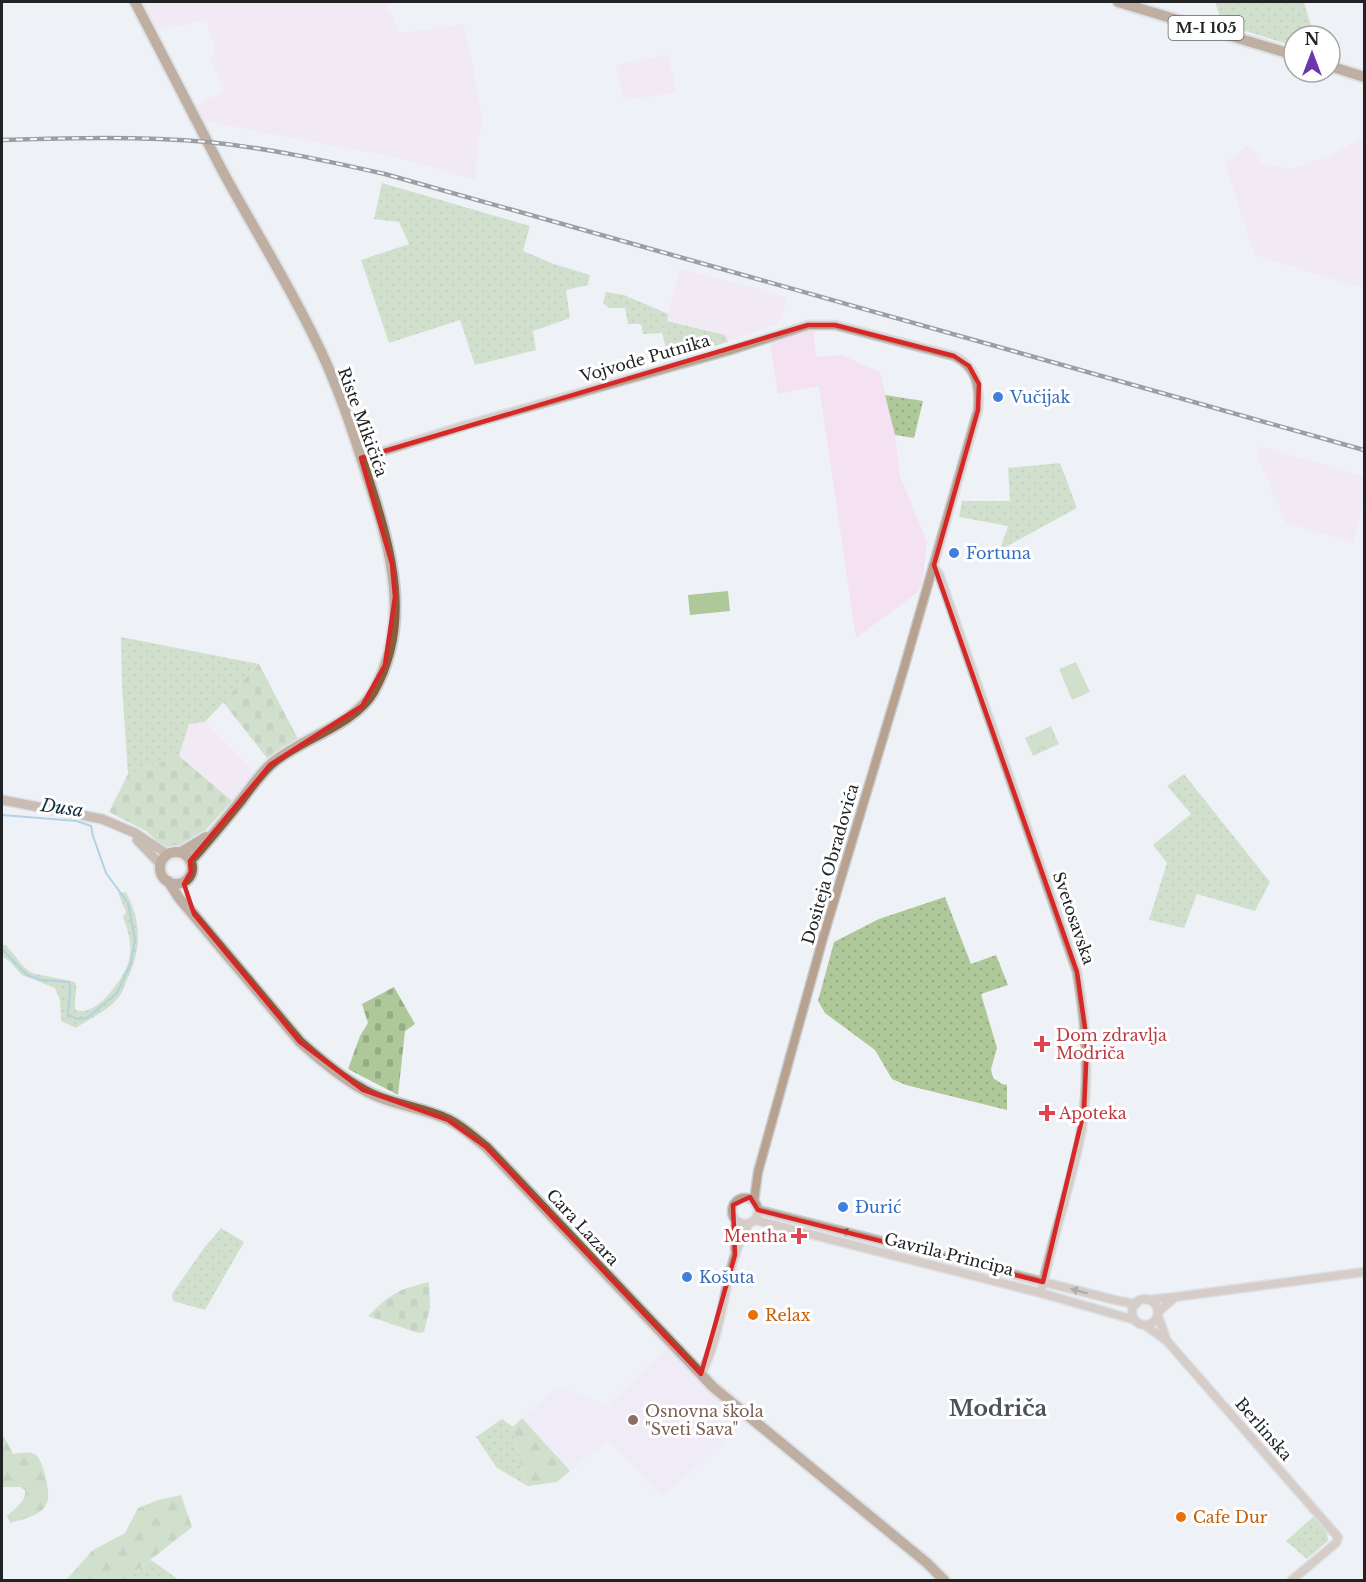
<svg xmlns="http://www.w3.org/2000/svg" width="1366" height="1582" font-family="'Libre Baskerville',serif">
  <defs>
    <pattern id="grass-dots" width="8" height="8" patternUnits="userSpaceOnUse" patternTransform="scale(1.5)"><rect width="8" height="8" fill="#aec899"/><path d="M2 2h.1M6 6h.1" fill="none" stroke="#95ac84" stroke-width="1.8" stroke-linecap="round"/></pattern>
    <pattern id="forest-firs" width="22" height="20" patternUnits="userSpaceOnUse" patternTransform="scale(1.5)"><rect width="22" height="20" fill="#aec899"/><path d="M5 1l3.5 6h-7zM16 11l3.5 6h-7z" fill="#95ac84"/></pattern>
    <pattern id="cemetery-stones" width="16" height="16" patternUnits="userSpaceOnUse" patternTransform="scale(1.5)"><rect width="16" height="16" fill="#aec899"/><path d="M2 7V4a2 2 0 0 1 4 0v3zM10 15v-3a2 2 0 0 1 4 0v3z" fill="#95ac84"/></pattern>
    <pattern id="park-crowns" width="20" height="18" patternUnits="userSpaceOnUse" patternTransform="scale(1.5)"><rect width="20" height="18" fill="#aec899"/><path d="M2 6a3 3 0 1 1 6 0M12 15a3 3 0 1 1 6 0" fill="none" stroke="#95ac84"/></pattern>
  </defs>
  <rect width="100%" height="100%" fill="#eef2f7"/>
  <path fill="#f4e1f1" d="M 141,2 L 392,2 L 393,4 L 387,8 L 401,33 L 464,24 L 476,82 L 483,125 L 478,138 L 476,180 L 398,158 L 203,121 L 196,105 L 224,91 L 210,60 L 215,50 L 206,20 L 156,31 Z
    M 668,54 L 677,93 L 623,100 L 616,65 Z
    M 1364,137 L 1364,289 L 1254,255 L 1225,163 L 1249,144 L 1262,164 L 1291,169 L 1321,159 Z
    M 680,268 L 787,297 L 779,324 L 728,342 L 725,335 L 666,320 Z
    M 813,330 L 816,357 L 841,355 L 880,372 L 895,435 L 900,476 L 927,542 L 922,584 L 918,592 L 856,638 L 819,386 L 778,394 L 770,341 Z
    M 1260,446 L 1364,476 L 1364,502 L 1353,543 L 1286,523 L 1257,456 Z
    M 205,722 L 255,772 L 232,801 L 179,756 L 189,724 Z"/>
  <path fill="#f0e2f6" d="M 668,1347 L 745,1422 L 663,1497 L 607,1440 L 570,1471 L 522,1418 L 557,1387 L 608,1405 Z"/>
  <path fill="url(#grass-dots)" d="M 1215,2 L 1304,2 L 1314,36 L 1294,36 L 1294,46 L 1222,24 Z
    M 382,183 L 530,226 L 523,251 L 554,264 L 590,275 L 588,285 L 566,290 L 570,318 L 533,331 L 536,350 L 475,365 L 460,320 L 389,343 L 361,260 L 409,244 L 399,222 L 374,219 Z
    M 606,292 L 624,295 L 668,314 L 667,321 L 725,335 L 728,342 L 669,358 L 662,333 L 643,334 L 641,324 L 628,324 L 625,308 L 609,308 L 603,303 Z
    M 885,395 L 923,401 L 914,438 L 895,435 Z
    M 1060,463 L 1077,508 L 1000,550 L 1008,526 L 959,517 L 962,501 L 1010,501 L 1008,468 Z
    M 121,637 L 259,664 L 205,722 L 189,724 L 179,756 L 128,774 L 122,685 Z
    M 1184,774 L 1270,882 L 1255,911 L 1197,894 L 1184,928 L 1149,920 L 1167,863 L 1153,845 L 1191,814 L 1167,786 Z
    M 126,892 C 142,924 142,949 126,982 C 124,987 122,994 118,998 C 107,1012 90,1018 76,1028 L 61,1021 L 60,1000 L 55,988 L 22,975 L 9,961 L 2,956 L 2,945 L 6,945 L 24,967 L 32,973 L 75,982 C 79,991 72,1000 76,1010 C 96,1018 123,979 128,963 C 133,948 129,932 123,917 L 126,912 L 118,893 Z
    M 945,897 L 971,964 L 996,955 L 1008,985 L 981,994 L 997,1048 L 991,1069 L 993,1078 L 1002,1084 L 1007,1085 L 1007,1110 L 906,1085 L 892,1079 L 875,1050 L 825,1013 L 818,1001 L 834,942 L 879,919 Z
    M 221,1228 L 244,1242 L 205,1310 L 173,1301 L 172,1294 L 204,1248 Z
    M 502,1419 L 513,1427 L 522,1469 L 528,1486 L 497,1468 L 476,1437 Z
    M 1314,1516 L 1327,1532 L 1328,1541 L 1307,1559 L 1286,1541 Z
    M 151,1560 L 179,1580 L 125,1580 Z"/>
  <path fill="url(#forest-firs)" d="M 522,1418 L 570,1471 L 557,1482 L 528,1486 L 522,1469 L 513,1427 Z
    M 2,1433 L 13,1454 C 20,1453 30,1451 36,1455 C 43,1460 50,1491 48,1500 C 47,1503 44,1509 41,1511 C 32,1518 20,1520 10,1523 L 7,1516 C 14,1509 27,1501 25,1490 L 20,1487 L 2,1487 Z
    M 181,1495 L 192,1527 L 125,1580 L 66,1580 L 93,1550 L 125,1533 L 138,1508 L 158,1500 Z"/>
  <path fill="url(#cemetery-stones)" d="M 259,664 L 298,739 L 267,758 L 223,702 Z
    M 179,756 L 232,801 L 201,835 L 186,847 L 165,848 L 146,831 L 109,812 L 128,774 Z
    M 394,987 L 415,1024 L 405,1031 L 398,1095 L 348,1069 L 360,1036 L 368,1023 L 362,1004 Z
    M 429,1282 L 430,1307 L 424,1332 L 418,1333 L 368,1316 C 392,1293 396,1290 429,1282 Z"/>
  <path fill="url(#park-crowns)" d="M 1051,726 L 1059,744 L 1033,756 L 1025,738 Z"/>
  <path fill="#aec899" d="M 728,591 L 730,611 L 690,615 L 688,595 Z
    M 1076,662 L 1090,692 L 1072,700 L 1059,669 Z"/>
  <g fill="none" stroke-linecap="round" stroke-linejoin="round">
    <path stroke="#68a9cd" stroke-width="2" d="M 2,815 L 77,821 L 91,826 L 93,836 L 106,873 L 128,903 L 135,940 L 131,963 L 117,993 L 87,1018 L 78,1019 L 68,1015 C 67,1004 73,993 69,982 L 42,980 L 27,975 L 2,949"/>
    <g stroke="#c9cdd1" stroke-width="11">
      <path id="tertiary" d="M 361,458 L 466,425 L 731,350 L 808,325 L 835,325 L 954,356 C 977,367 980,386 978,410 L 904,668 L 823,938 L 758,1172 L 754,1201
        M 933,566 L 939,574 L 1077,972 C 1086,1024 1090,1075 1082,1128 C 1072,1184 1052,1237 1041,1293
        M732 1211a13 13 0 1 1 26 0a13 13 0 1 1-26 0Z
        M 758,1210 L 1119,1301 L 1136,1304
        M 755,1220 L 1041,1293 L 1135,1320
        M 735,1249 L 736,1221
        M 1175,1297 L 1364,1272
        M1132 1312a13 13 0 1 1 26 0a13 13 0 1 1-26 0Z
        M 1148,1300 L 1175,1297 L 1158,1312
        M 1145,1325 L 1167,1341 L 1158,1316
        M 1167,1341 L 1338,1537 L 1336,1543 L 1292,1580
        M 701,1374 C 726,1327 722,1269 749,1223"/>
    </g>
    <g stroke="#c9cdd1" stroke-width="12">
      <path id="secondary" d="M 2,800 L 102,819 L 135,833 L 167,854
        M 137,840 L 160,864"/>
    </g>
    <g stroke="#c9cdd1" stroke-width="14">
      <path id="primary" d="M 135,2 C 164,58 193,115 223,172 C 253,227 286,280 313,335 C 337,382 353,432 369,482 C 391,551 412,623 373,692 C 354,725 299,739 271,764 C 260,774 251,787 242,799 C 225,820 208,841 190,861
        M 1118,2 L 1294,55
        M 1330,66 L 1364,77
        M 181,852 L 206,837
        M160 868a16 16 0 1 1 32 0a16 16 0 1 1-32 0Z
        M 168,881 L 179,898 L 300,1042 C 319,1059 340,1077 362,1089 C 389,1105 422,1107 449,1120 C 463,1127 474,1138 486,1147 L 713,1387 L 927,1563 L 944,1580"/>
    </g>
    <use href="#tertiary" stroke="#b8a18e" stroke-width="8"/>
    <use href="#secondary" stroke="#9b7a5e" stroke-width="9"/>
    <use href="#primary" stroke="#865e3b" stroke-width="10"/>
    <g stroke="#36383a" stroke-width="4.5">
      <path id="rail" d="M 2,140 C 70,138 140,136 208,142 C 268,148 327,161 385,174 L 1364,450"/>
    </g>
    <use href="#rail" stroke="#fff" stroke-width="2" stroke-dasharray="7" stroke-linecap="butt"/>
  </g>
  <defs><path id="oneway-solid" d="M-6-.8H1V-3.2L6.5 0L1 3.2V.8H-6Z" transform="scale(1.5)"/></defs>
  <g fill="#645b53">
    <use href="#oneway-solid" transform="translate(849 1233) rotate(-166)"/>
    <use href="#oneway-solid" transform="translate(1079 1291) rotate(-165)"/>
  </g>
  <path d="M0 0H1366V1582H0ZM 808,325 L 835,325 L 954,356 L 969,366 L 979,384 L 978,410 L 934,565 L 1077,972 L 1087,1042 L 1084,1111 L 1043,1282 L 758,1210 L 750,1197 L 733,1205 L 735,1255 L 701,1374 L 486,1147 L 448,1120 L 363,1090 L 300,1042 L 194,914 L 184,884 L 191,872 L 190,861 L 270,765 L 362,706 L 385,665 L 395,597 L 392,564 L 361,458 Z" fill="#eef2f7" fill-opacity=".55" fill-rule="evenodd"/>
  <path fill="none" stroke="#d62828" stroke-width="4.5" stroke-linejoin="round" d="M 808,325 L 835,325 L 954,356 L 969,366 L 979,384 L 978,410 L 934,565 L 1077,972 L 1087,1042 L 1084,1111 L 1043,1282 L 758,1210 L 750,1197 L 733,1205 L 735,1255 L 701,1374 L 486,1147 L 448,1120 L 363,1090 L 300,1042 L 194,914 L 184,884 L 191,872 L 190,861 L 270,765 L 362,706 L 385,665 L 395,597 L 392,564 L 361,458 Z"/>
  <g fill="#3f7fe0" stroke="#fff" stroke-width="2">
    <circle cx="998" cy="397" r="6"/>
    <circle cx="954" cy="553" r="6"/>
    <circle cx="843" cy="1207" r="6"/>
    <circle cx="687" cy="1277" r="6"/>
  </g>
  <g fill="#e0444e" stroke="#fff" stroke-width="2">
    <path d="M1039 1035h6v6h6v6h-6v6h-6v-6h-6v-6h6z"/>
    <path d="M1044 1104h6v6h6v6h-6v6h-6v-6h-6v-6h6z"/>
    <path d="M796 1227h6v6h6v6h-6v6h-6v-6h-6v-6h6z"/>
  </g>
  <g fill="#e8710a" stroke="#fff" stroke-width="2">
    <circle cx="753" cy="1315" r="6"/>
    <circle cx="1181" cy="1517" r="6"/>
  </g>
  <circle fill="#8d6e63" stroke="#fff" stroke-width="2" cx="633" cy="1420" r="6"/>
  <g text-anchor="middle" stroke-width="6" stroke-linejoin="round" paint-order="stroke">
    <rect fill="#fff" stroke="#636465" stroke-width="1.5" x="1168.5" y="16" width="75" height="24" rx="4.5"/>
    <g font-size="15" font-weight="bold" fill="#202223">
      <text x="1206" y="33">M-I 105</text>
    </g>
    <g font-size="16" fill="#202223" stroke="#fff">
      <text transform="translate(645 358) rotate(-16)" y="6">Vojvode Putnika</text>
      <text transform="translate(363 422) rotate(70)" y="6">Riste Mikičića</text>
      <text transform="translate(830 864) rotate(-74)" y="6">Dositeja Obradovića</text>
      <text transform="translate(1074 918) rotate(71)" y="6">Svetosavska</text>
      <text transform="translate(583 1227) rotate(47)" y="6">Cara Lazara</text>
      <text transform="translate(949 1254) rotate(14)" y="6">Gavrila Principa</text>
      <text transform="translate(1264 1429) rotate(49)" y="6">Berlinska</text>
    </g>
    <g font-size="16" fill="#366cbe" stroke="#fff" text-anchor="start">
      <text x="1010" y="403">Vučijak</text>
      <text x="966" y="559">Fortuna</text>
      <text x="855" y="1213">Đurić</text>
      <text x="699" y="1283">Košuta</text>
    </g>
    <g font-size="16" fill="#be3a42" stroke="#fff" text-anchor="start">
      <text x="1056" y="1041">Dom zdravlja<tspan x="1056" dy="18">Modriča</tspan></text>
      <text x="1059" y="1119">Apoteka</text>
      <text x="787" y="1242" text-anchor="end">Mentha</text>
    </g>
    <g font-size="16" fill="#c56008" stroke="#fff" text-anchor="start">
      <text x="765" y="1321">Relax</text>
      <text x="1193" y="1523">Cafe Dur</text>
    </g>
    <g font-size="16" fill="#785e54" stroke="#fff" text-anchor="start">
      <text x="645" y="1417">Osnovna škola<tspan x="645" dy="18">"Sveti Sava"</tspan></text>
    </g>
    <g font-size="18" font-style="italic" fill="#133141" stroke="#fff">
      <text transform="translate(62 808) rotate(8)" y="6">Dusa</text>
    </g>
    <g font-size="22" font-weight="bold" fill="#4e5155" stroke="#fff">
      <text x="998" y="1416">Modriča</text>
    </g>
  </g>
  <rect width="1366" height="1582" fill="none" stroke="#202223" stroke-width="6"/>
  <g transform="translate(1312 54)"><circle r="28" fill="#ffffff" stroke="#a6a7a7" stroke-width="1.5"/>
  <path d="M0-4.5L10 22L0 15L-10 22Z" fill="#6e36ac"/>
  <text y="-9" font-size="16" font-weight="bold" text-anchor="middle" fill="#202223">N</text>
  </g>
</svg>
